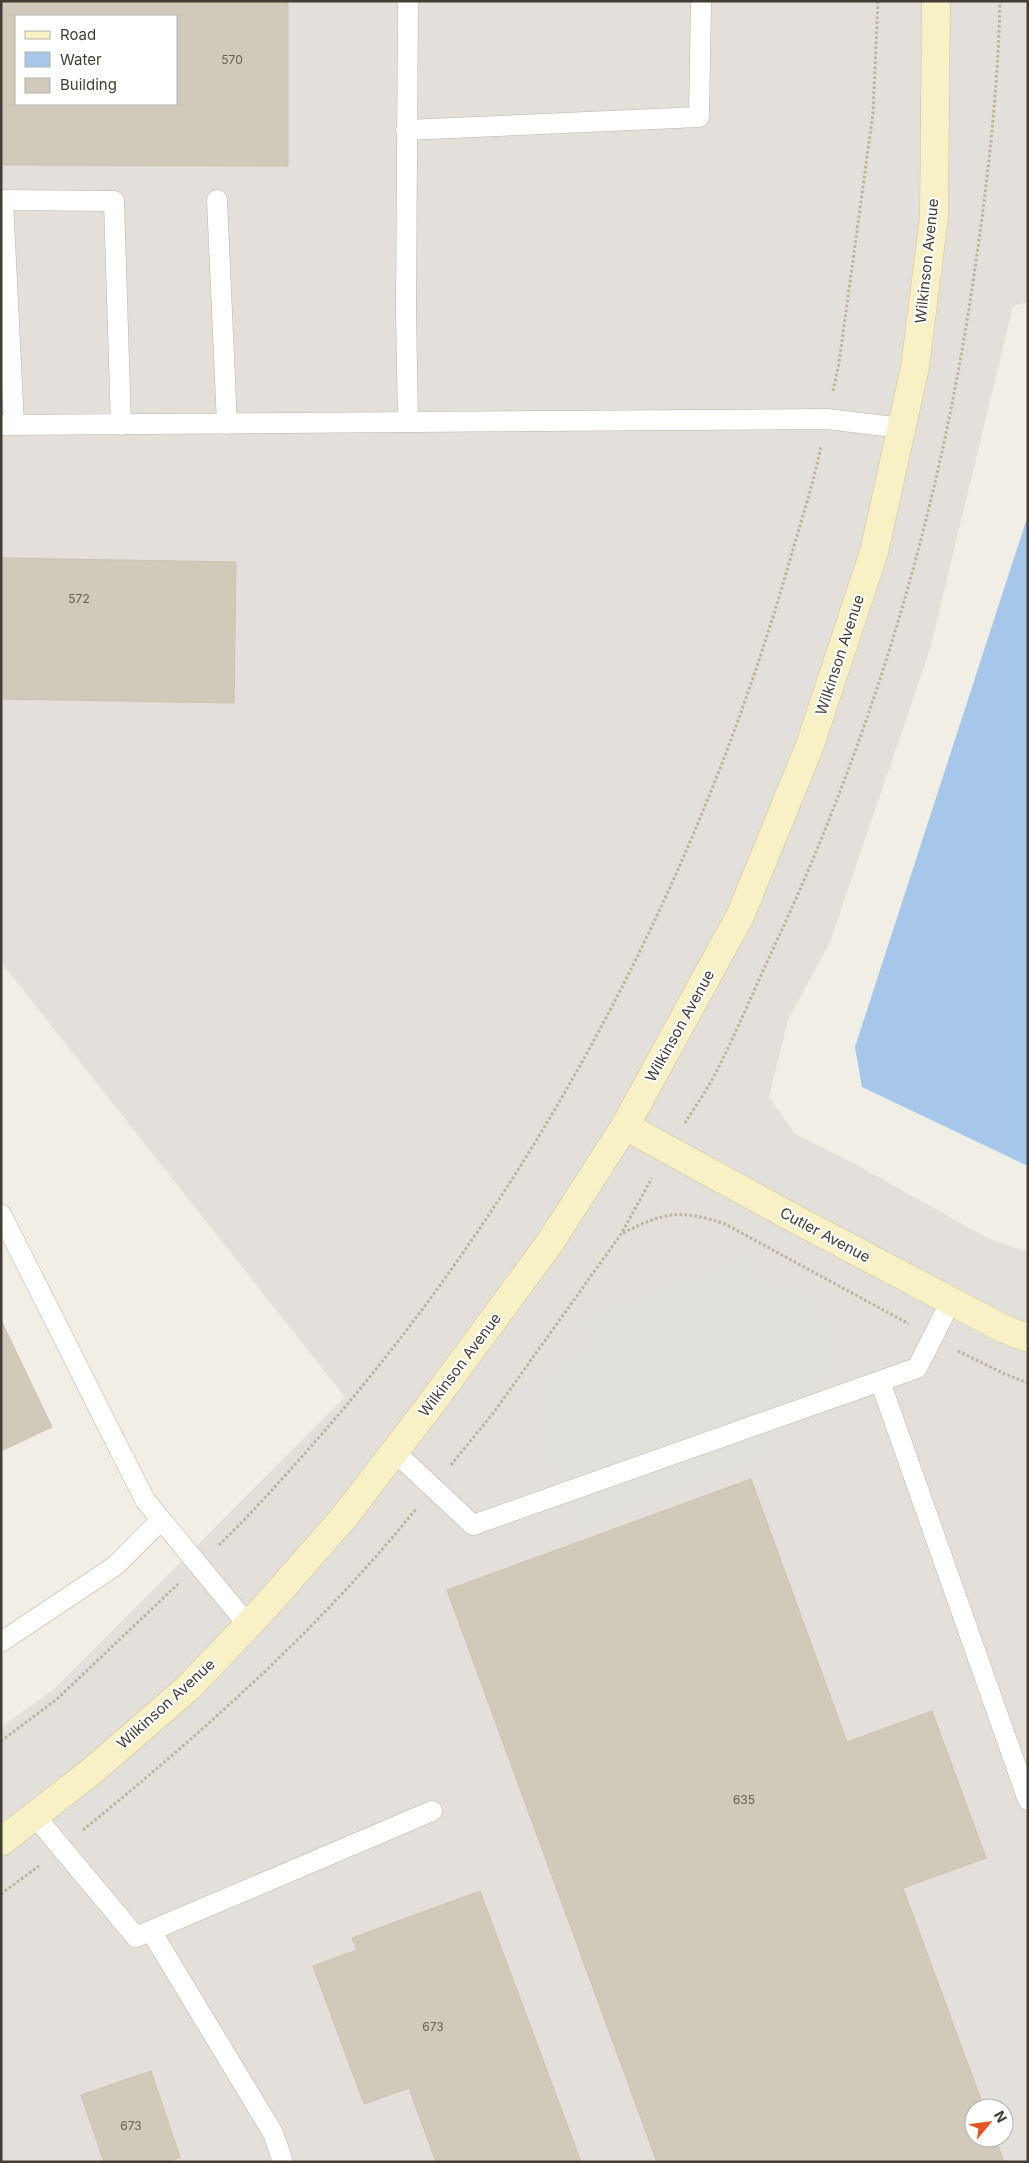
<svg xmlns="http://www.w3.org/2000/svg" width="1029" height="2163" font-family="Inter,sans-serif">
  <rect width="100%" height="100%" fill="#f1eee5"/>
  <path fill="#e3dfda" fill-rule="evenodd" d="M 1,1 L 1028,1 L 1028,302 L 1013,306 L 930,649 L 830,942 L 788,1020 L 769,1097 L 795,1134 L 855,1164 L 989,1239 L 1028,1252 L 1028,2162 L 1,2162 L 1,1727 L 53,1690 L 345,1397 L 1,962 ZM 16,16 L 176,16 L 176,104 L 16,104 ZM 974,2108 L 1004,2108 L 1004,2138 L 974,2138 Z"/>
  <path fill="#e2e0dd" d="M 748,1256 L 764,1290 L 781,1287 L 807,1295 L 830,1323 L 841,1356 L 755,1459 L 575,1528 L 539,1429 L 539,1402 L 560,1361 L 591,1346 L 580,1320 Z"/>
  <path fill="#a6c7e9" d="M 1028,515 L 1028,1166 L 862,1087 L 855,1047 Z"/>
  <path fill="#d1cabb" stroke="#cbc3af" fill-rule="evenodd" d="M 1,1 L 288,1 L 288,166 L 1,165 ZM 16,16 L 176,16 L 176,104 L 16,104 Z
    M 1,558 L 236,562 L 234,703 L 1,699 Z
    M 1,1320 L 52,1427 L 1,1451 Z
    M 751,1479 L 847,1742 L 932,1711 L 986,1858 L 903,1888 L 984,2108 L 974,2108 L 974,2138 L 995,2138 L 1004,2162 L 657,2162 L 447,1590 Z
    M 480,1891 L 581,2162 L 436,2162 L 409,2088 L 364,2104 L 313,1966 L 357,1950 L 352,1938 Z
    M 151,2071 L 180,2157 L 168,2162 L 104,2162 L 81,2095 Z"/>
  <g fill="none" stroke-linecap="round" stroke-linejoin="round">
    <g stroke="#bbb6a8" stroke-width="21">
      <path id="lane" d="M 408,1 L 406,311 L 408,422
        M 406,130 L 699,117 L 701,1
        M 217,200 L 227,424
        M 1,425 L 827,419 L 902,428
        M 14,425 L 3,200 L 114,201 L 121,425
        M 1,1214 L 145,1500 L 248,1625
        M 880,1381 L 1028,1800
        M 395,1452 L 473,1525 L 917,1368 L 951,1301
        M 1,1642 L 115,1566 L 161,1520
        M 35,1816 L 136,1937 L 432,1811
        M 151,1931 L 273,2133 L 283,2162"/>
    </g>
    <g stroke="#cdc398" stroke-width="29">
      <path id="secondary" d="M 625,1126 L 797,1220 L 1004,1329 L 1028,1338
        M 1,1842 L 92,1771 L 189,1687 L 267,1605 L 345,1516 L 428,1408 L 549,1244 L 625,1126 L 741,914 L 810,745 L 874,552 L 915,367 L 934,217 L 936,1"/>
    </g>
    <path stroke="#bbb39b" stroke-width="3" stroke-dasharray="2.5 2.5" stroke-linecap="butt" d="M 833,391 L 839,363 L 873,113 L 878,1
      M 685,1123 C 694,1108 705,1093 713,1078 C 735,1036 753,992 773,949 C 877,727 944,497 977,254 C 989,170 998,86 1000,1
      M 623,1233 C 664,1212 681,1209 725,1224 L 909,1324
      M 958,1351 L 1005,1374 L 1028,1383
      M 451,1465 L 494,1412 L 621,1234 L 652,1178
      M 219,1545 C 257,1508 292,1468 327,1428 C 540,1182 700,876 789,563 C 800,524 813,486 821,446
      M 1,1741 L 57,1699 L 178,1584
      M 83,1830 C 202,1733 319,1629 416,1509
      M 1,1894 L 39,1866"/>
    <use href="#lane" stroke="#fff" stroke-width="20"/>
    <use href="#secondary" stroke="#f9f1c6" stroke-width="28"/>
  </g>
  <g text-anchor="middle" stroke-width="4" stroke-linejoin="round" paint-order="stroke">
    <g font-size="12" fill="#666156">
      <text x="232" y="64">570</text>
      <text x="79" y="603">572</text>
      <text x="744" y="1804">635</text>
      <text x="433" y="2031">673</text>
      <text x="131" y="2130">673</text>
    </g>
    <g font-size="15" fill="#423e35" stroke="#fff">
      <text transform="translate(927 261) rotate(-84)" y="5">Wilkinson Avenue</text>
      <text transform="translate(840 655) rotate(-72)" y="5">Wilkinson Avenue</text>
      <text transform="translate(680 1026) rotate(-61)" y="5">Wilkinson Avenue</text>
      <text transform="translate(825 1235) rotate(28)" y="5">Cutler Avenue</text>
      <text transform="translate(460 1365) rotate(-53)" y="5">Wilkinson Avenue</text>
      <text transform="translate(166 1704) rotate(-42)" y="5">Wilkinson Avenue</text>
    </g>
  </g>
  <rect width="1029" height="2163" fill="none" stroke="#423e35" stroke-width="5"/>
  <rect x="15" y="15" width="162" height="90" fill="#ffffff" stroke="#b3b2ae"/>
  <rect x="25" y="31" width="25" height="8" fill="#f9f1c6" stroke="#b3b2ae"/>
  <text x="60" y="40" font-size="15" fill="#423e35">Road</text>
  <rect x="25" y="52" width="25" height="15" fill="#a6c7e9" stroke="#b3b2ae"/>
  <text x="60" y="65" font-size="15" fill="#423e35">Water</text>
  <rect x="25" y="78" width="25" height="15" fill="#d1cabb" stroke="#b3b2ae"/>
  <text x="60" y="90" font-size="15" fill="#423e35">Building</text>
  <g transform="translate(989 2123) rotate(61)"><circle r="24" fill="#ffffff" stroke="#b3b2ae"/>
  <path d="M0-4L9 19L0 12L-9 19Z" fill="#e65426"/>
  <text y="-8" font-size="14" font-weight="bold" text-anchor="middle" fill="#423e35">N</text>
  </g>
</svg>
